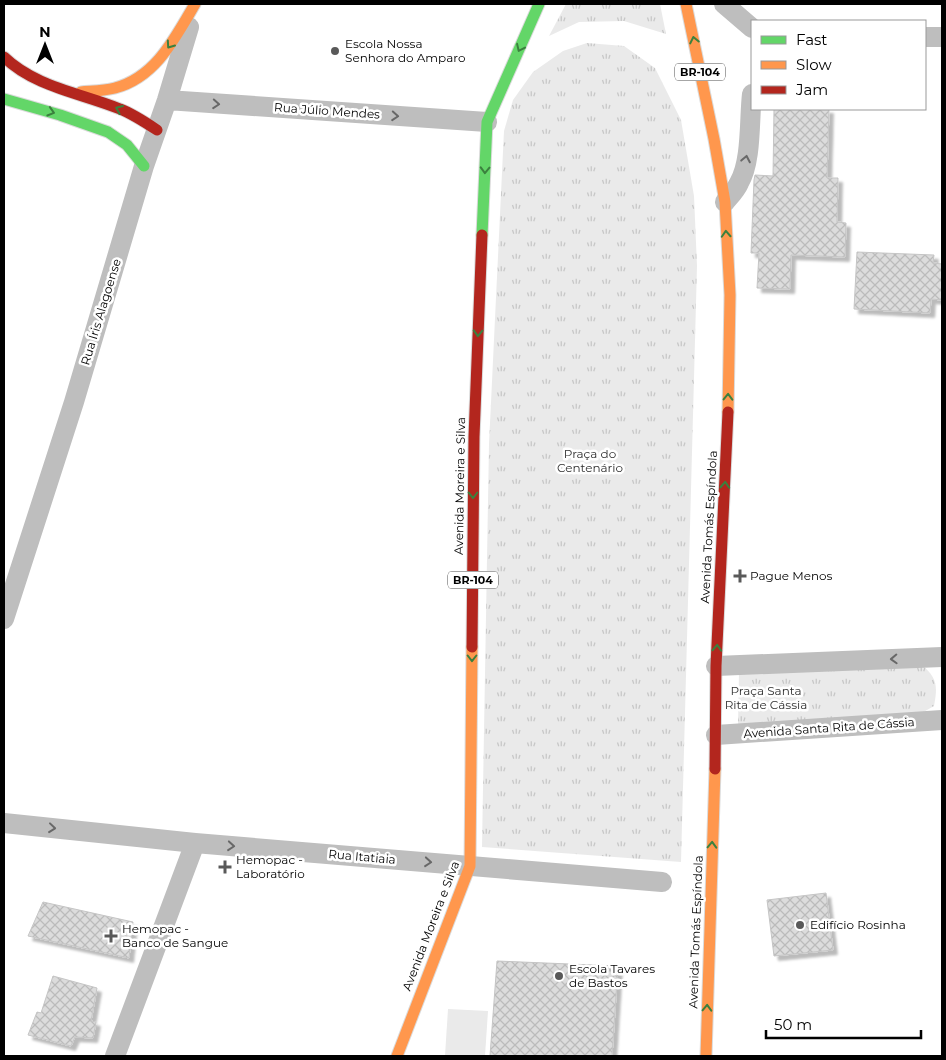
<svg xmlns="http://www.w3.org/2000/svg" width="946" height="1060" font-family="Montserrat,sans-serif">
  <defs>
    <pattern id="park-tufts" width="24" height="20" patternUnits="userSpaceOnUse" patternTransform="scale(1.25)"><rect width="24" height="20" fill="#eaeaea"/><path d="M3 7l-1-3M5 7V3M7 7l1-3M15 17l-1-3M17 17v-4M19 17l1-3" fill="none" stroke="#c7c7c7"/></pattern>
    <pattern id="building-cross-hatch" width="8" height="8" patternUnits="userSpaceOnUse" patternTransform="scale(1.25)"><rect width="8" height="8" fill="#dcdcdc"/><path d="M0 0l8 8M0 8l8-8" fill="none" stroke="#bbb"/></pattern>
    <filter id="shadow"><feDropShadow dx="4.5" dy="4.5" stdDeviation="1" flood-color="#0004"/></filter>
  </defs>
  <rect width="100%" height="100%" fill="#fff"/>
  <path fill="url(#park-tufts)" d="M 566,4 L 660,4 L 666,34 L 624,21 L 579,22 L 549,36 Z
    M 587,43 L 624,46 L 655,68 L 681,120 L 694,196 L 697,266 L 681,862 L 482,847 L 489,444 L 504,131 L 513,100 L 533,72 L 563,51 Z
    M 921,664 C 937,678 938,685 934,706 L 920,714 L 738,725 L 739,673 Z"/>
  <path fill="#eaeaea" d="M 448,1009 L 488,1011 L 485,1056 L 445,1056 Z"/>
  <path fill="url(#building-cross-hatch)" stroke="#c5c5c5" filter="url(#shadow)" d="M 774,109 L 829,109 L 827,178 L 838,178 L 837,222 L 846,223 L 845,257 L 791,255 L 790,289 L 757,288 L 759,253 L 751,253 L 754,180 L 755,175 L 773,176 Z
    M 857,252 L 934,255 L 933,263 L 942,264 L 942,300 L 931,299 L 930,313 L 854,309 Z
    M 826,893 L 833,950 L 774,956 L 767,900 Z
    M 43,902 L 133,922 L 129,958 L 28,936 Z
    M 497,961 L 618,966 L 612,1056 L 490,1056 Z
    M 53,976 L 97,988 L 91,1021 L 96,1022 L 93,1038 L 75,1037 L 71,1046 L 28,1035 L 37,1012 L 41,1013 Z"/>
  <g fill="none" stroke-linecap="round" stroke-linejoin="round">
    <g stroke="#dbdbdb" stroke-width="13">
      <path id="fast" d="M 4,99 L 60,115 L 108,132 L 127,145 L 144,166
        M 482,235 L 487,122 L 539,4"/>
    </g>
    <g stroke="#dbdbdb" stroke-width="13">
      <path id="slow" d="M 686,4 L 714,139 L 725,202 L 730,295 L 728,412
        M 81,92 C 92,91 104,91 115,88 C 156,77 175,38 195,4
        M 397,1056 L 470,866 L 472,647
        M 706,1056 L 715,769"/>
    </g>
    <g stroke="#dbdbdb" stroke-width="13">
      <path id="jam" d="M 4,57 C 35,87 81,93 120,109 C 133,114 145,122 157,130
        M 472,647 L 474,437 L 482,235
        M 715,769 L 716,666 L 728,412"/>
    </g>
    <path stroke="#bebebe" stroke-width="20" d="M 724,4 L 752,28
      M 925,37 L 942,37
      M 167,100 L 487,122
      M 725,202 C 730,196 736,190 739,183 C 752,161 749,119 752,94
      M 4,619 L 74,402 L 144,166 L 167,100 L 189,27
      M 716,666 L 942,657
      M 716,735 L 942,720
      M 4,823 L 195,843 L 662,882
      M 115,1056 L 195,843"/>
    <use href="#fast" stroke="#63d668" stroke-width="11"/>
    <use href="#slow" stroke="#ff974d" stroke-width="11"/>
    <use href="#jam" stroke="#b3261e" stroke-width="11"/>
  </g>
  <defs><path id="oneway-chevron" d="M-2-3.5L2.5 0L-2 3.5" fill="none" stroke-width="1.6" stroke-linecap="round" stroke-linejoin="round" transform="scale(1.25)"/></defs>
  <g stroke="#3b803e">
    <use href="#oneway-chevron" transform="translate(694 40) rotate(-102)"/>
    <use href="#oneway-chevron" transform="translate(170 45) rotate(125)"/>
    <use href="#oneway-chevron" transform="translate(520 48) rotate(115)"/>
    <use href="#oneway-chevron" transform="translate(119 109) rotate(-157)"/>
    <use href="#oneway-chevron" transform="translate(51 112) rotate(17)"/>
    <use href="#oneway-chevron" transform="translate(485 170) rotate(92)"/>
    <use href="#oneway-chevron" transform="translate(726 234) rotate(-93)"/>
    <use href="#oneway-chevron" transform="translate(478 333) rotate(92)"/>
    <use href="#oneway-chevron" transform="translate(728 397) rotate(-89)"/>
    <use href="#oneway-chevron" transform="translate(725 485) rotate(-87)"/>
    <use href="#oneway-chevron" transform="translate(473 495) rotate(90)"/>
    <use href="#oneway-chevron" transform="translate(717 648) rotate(-87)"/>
    <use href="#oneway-chevron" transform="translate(472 658) rotate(90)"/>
    <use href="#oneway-chevron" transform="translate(712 845) rotate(-88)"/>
    <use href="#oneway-chevron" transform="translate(707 1008) rotate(-88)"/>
  </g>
  <g stroke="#686868">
    <use href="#oneway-chevron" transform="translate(216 104) rotate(4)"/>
    <use href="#oneway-chevron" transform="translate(395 116) rotate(4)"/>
    <use href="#oneway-chevron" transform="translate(746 159) rotate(-79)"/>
    <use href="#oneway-chevron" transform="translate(894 659) rotate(178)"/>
    <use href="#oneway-chevron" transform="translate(52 828) rotate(6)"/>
    <use href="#oneway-chevron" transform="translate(231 846) rotate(5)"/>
    <use href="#oneway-chevron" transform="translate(428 862) rotate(5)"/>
  </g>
  <g fill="#595959" stroke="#fff" stroke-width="2">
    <circle cx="335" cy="51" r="5"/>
    <path d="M737.5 568.5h5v5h5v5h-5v5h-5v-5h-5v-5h5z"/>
    <path d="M222.5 859.5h5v5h5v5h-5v5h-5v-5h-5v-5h5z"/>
    <circle cx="800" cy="925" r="5"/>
    <path d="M108.5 928.5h5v5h5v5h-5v5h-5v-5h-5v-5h5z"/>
    <circle cx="559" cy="976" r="5"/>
  </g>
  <g text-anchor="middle" stroke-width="5" stroke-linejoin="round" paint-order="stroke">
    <g fill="#fff" stroke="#4c4c4c" stroke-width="1">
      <rect x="675" y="63.5" width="50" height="17" rx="4"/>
      <rect x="448" y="571.5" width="50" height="17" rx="4"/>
    </g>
    <g font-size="11" font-weight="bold" fill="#000">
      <text x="700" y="76">BR-104</text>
      <text x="473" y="584">BR-104</text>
    </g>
    <g font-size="12" fill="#000" stroke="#fff" text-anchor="start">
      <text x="345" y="48">Escola Nossa<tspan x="345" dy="14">Senhora do Amparo</tspan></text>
      <text x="750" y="580">Pague Menos</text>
      <text x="236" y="864">Hemopac -<tspan x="236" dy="14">Laboratório</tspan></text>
      <text x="810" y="929">Edifício Rosinha</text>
      <text x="122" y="933">Hemopac -<tspan x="122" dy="14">Banco de Sangue</tspan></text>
      <text x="569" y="973">Escola Tavares<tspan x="569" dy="14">de Bastos</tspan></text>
    </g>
    <g font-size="12" fill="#000" stroke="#fff">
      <text transform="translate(327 111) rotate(4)" y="4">Rua Júlio Mendes</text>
      <text transform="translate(101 312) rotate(-73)" y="4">Rua Íris Alagoense</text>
      <text transform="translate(460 486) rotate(-89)" y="4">Avenida Moreira e Silva</text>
      <text transform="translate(709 527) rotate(-87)" y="4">Avenida Tomás Espíndola</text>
      <text transform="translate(829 728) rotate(-4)" y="4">Avenida Santa Rita de Cássia</text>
      <text transform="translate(362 857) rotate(5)" y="4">Rua Itatiaia</text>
      <text transform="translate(431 926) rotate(-69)" y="4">Avenida Moreira e Silva</text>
      <text transform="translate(696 932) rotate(-88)" y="4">Avenida Tomás Espíndola</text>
    </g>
    <g font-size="12" fill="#2f2f2f" stroke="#fff">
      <text x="590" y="458">Praça do<tspan x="590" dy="14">Centenário</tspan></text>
      <text x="766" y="695">Praça Santa<tspan x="766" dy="14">Rita de Cássia</tspan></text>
    </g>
  </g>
  <rect width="946" height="1060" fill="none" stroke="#000000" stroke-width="10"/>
  <rect x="751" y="20" width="175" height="90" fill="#ffffff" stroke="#999999"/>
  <rect x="761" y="36" width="25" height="8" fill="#63d668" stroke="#999999"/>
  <text x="796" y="45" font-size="15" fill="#000000">Fast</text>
  <rect x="761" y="61" width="25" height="8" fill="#ff974d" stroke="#999999"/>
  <text x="796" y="70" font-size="15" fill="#000000">Slow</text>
  <rect x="761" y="86" width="25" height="8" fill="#b3261e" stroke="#999999"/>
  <text x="796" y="95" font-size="15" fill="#000000">Jam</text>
  <g transform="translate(45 45)" stroke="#ffffff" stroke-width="4" paint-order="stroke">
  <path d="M0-4L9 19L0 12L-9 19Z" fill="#000000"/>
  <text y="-8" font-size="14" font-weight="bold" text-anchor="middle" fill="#000000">N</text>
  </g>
  <path d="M766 1030v8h155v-8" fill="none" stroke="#000000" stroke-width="2.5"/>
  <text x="774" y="1030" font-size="15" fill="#000000" stroke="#ffffff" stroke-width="4" paint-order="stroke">50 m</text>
</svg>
